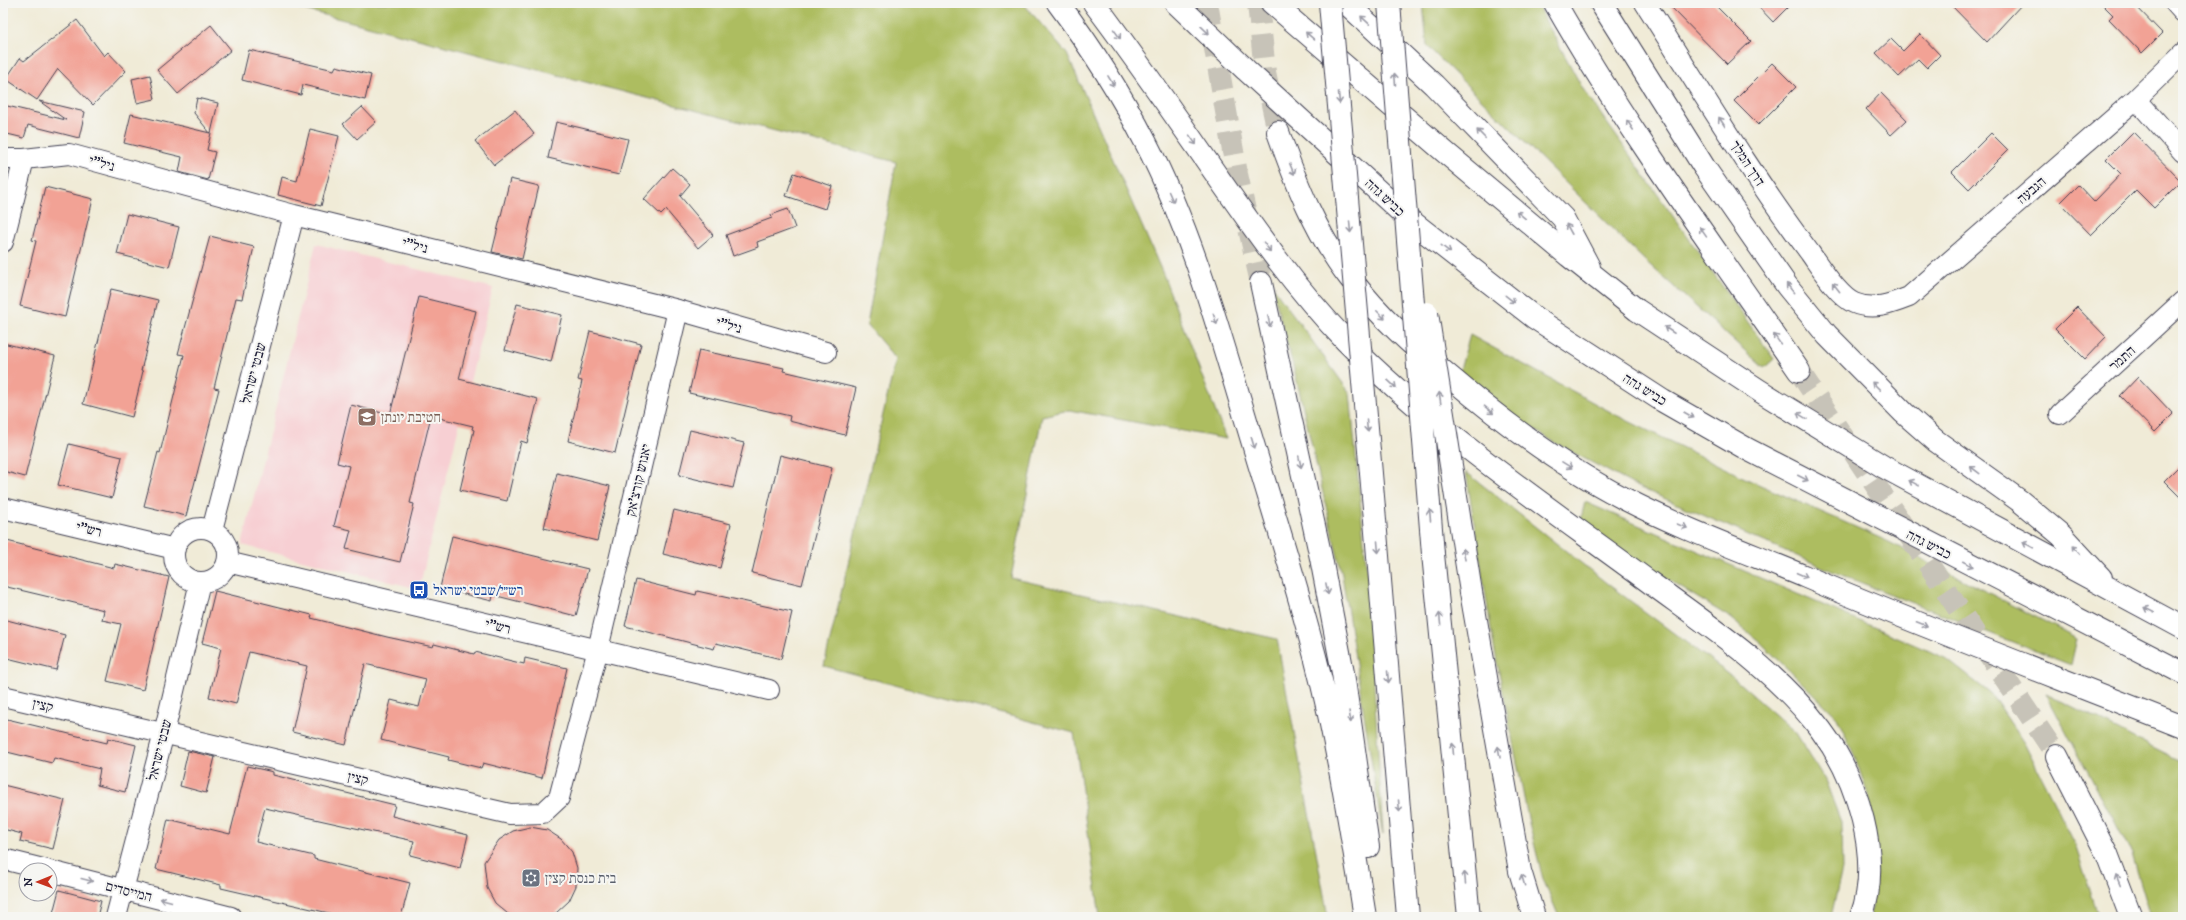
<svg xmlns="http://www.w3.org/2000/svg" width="2186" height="920" font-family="'IM FELL DW Pica','Frank Ruhl Libre',serif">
  <rect width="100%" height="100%" fill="#f6f6f2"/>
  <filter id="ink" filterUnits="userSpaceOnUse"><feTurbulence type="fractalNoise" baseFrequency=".025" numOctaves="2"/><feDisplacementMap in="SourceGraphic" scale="8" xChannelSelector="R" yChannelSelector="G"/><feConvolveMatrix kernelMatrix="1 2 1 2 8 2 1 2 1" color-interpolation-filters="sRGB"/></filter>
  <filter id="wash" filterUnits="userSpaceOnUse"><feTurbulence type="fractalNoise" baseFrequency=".012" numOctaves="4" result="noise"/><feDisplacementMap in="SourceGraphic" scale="16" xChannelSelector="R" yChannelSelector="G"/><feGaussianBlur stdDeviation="0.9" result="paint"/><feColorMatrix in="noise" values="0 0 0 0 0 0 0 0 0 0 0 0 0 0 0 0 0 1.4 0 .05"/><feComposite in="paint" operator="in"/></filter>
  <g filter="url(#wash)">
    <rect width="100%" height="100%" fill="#f0ebd7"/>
    <path fill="#f7cfd3" d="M 316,244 L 493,288 L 419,589 L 242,545 Z"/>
    <path fill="#adbd60" stroke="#68704e" d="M 278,3 L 1023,3 L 1067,54 L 1163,274 L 1226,439 L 1069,410 L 1042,416 L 1011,578 L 1277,639 L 1328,917 L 1100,917 L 1074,733 L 824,666 L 896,359 L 867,325 L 896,162 Z
      M 1423,3 L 1536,3 L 1583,89 L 1774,359 L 1764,368 L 1641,257 L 1427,46 Z
      M 1271,284 L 1350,393 L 1368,584 L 1383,835 L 1342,575 L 1296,377 Z
      M 1470,335 L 1618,416 L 1749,480 L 1887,541 L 2077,638 L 2071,665 L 1834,572 L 1638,487 L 1559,445 L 1517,419 L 1459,373 Z
      M 1466,472 L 1609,585 L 1730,675 L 1796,733 L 1825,780 L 1841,822 L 1842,869 L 1831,917 L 1559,917 L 1543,879 L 1529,823 L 1494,647 Z
      M 1585,502 L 1945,658 L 1991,694 L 2024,743 L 2074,842 L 2099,917 L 1870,917 L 1877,855 L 1871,804 L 1855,757 L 1837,717 L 1759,641 L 1726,615 L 1579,526 Z
      M 2046,694 L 2183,762 L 2183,917 L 2151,917 L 2132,854 Z"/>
    <g id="blocks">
      <path fill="#f2a295" d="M 1667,3 L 1713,3 L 1751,41 L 1727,64 Z
        M 1755,3 L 1792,3 L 1773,22 Z
        M 1949,3 L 2023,3 L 1987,42 Z
        M 2101,3 L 2133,3 L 2162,33 L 2142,53 L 2109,19 L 2113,15 Z
        M 77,20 L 104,56 L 108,52 L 126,71 L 93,105 L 58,69 L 37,100 L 6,79 L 20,58 L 24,61 Z
        M 211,25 L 231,50 L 178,94 L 157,70 Z
        M 1920,34 L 1940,55 L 1927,68 L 1918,59 L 1899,77 L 1876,53 L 1891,39 L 1903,51 Z
        M 249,50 L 334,70 L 336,66 L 371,75 L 365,100 L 303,85 L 301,95 L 242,80 Z
        M 1772,63 L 1796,87 L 1758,125 L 1734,101 Z
        M 150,75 L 155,99 L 137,103 L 132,79 Z
        M 1881,93 L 1907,120 L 1891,135 L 1866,109 Z
        M 197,98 L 218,103 L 207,150 L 215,152 L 208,180 L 179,172 L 182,157 L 124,143 L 131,114 L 210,133 L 194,113 Z
        M 39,101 L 85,112 L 79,138 L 28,125 L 24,138 L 3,133 L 3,105 L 66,120 Z
        M 362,107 L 376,122 L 357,139 L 343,124 Z
        M 515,110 L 534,134 L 494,165 L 475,141 Z
        M 556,122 L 628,139 L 619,175 L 548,158 Z
        M 310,129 L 339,136 L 321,206 L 278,195 L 282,177 L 297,181 Z
        M 2133,132 L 2181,181 L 2154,208 L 2136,190 L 2091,235 L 2060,203 L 2078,185 L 2094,202 L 2121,174 L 2106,159 Z
        M 1991,133 L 2008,150 L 1969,189 L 1952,172 Z
        M 672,168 L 690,184 L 680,196 L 713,235 L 698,248 L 666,210 L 661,215 L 644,199 Z
        M 794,173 L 832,186 L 825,209 L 786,196 Z
        M 510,179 L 539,186 L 522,259 L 492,252 Z
        M 45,187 L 93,199 L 65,317 L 20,306 L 36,241 L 32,240 Z
        M 788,209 L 795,228 L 757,242 L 758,247 L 733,256 L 726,235 L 772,218 L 771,215 Z
        M 127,214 L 179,227 L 169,267 L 117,254 Z
        M 210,236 L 254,247 L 242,299 L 236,298 L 214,388 L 219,389 L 186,516 L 144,506 L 158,452 L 160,453 L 184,355 L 178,354 Z
        M 111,289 L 158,300 L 141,371 L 143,371 L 132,417 L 83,404 Z
        M 419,297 L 476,311 L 459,379 L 538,399 L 527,443 L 521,441 L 507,501 L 460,490 L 474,430 L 472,429 L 473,426 L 431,416 L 410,503 L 414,504 L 400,562 L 346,549 L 351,530 L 334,526 L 349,466 L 337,463 L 351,405 L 390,415 Z
        M 517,304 L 562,315 L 551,362 L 505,350 Z
        M 2077,307 L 2106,337 L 2085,359 L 2055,329 Z
        M 590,331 L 641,344 L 615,453 L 568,441 L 582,381 L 578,380 Z
        M 3,343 L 55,356 L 25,477 L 3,471 Z
        M 699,350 L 784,368 L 783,371 L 856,388 L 845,435 L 789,421 L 790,416 L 689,393 Z
        M 2138,377 L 2173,414 L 2155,432 L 2120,396 Z
        M 690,430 L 744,443 L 733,488 L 679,475 Z
        M 69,444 L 122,457 L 112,498 L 58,485 Z
        M 780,455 L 832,468 L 802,585 L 752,573 Z
        M 2183,462 L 2183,500 L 2164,481 Z
        M 557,473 L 610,486 L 597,541 L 544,528 Z
        M 674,510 L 731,524 L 720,568 L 663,554 Z
        M 452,536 L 588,569 L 576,616 L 493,595 L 492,601 L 440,588 Z
        M 3,540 L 114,568 L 115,564 L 169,577 L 143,690 L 107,681 L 121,624 L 102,620 L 104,610 L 3,586 Z
        M 636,580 L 696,595 L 697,591 L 792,612 L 781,659 L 716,643 L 714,649 L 625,626 Z
        M 215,591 L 312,615 L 311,618 L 387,637 L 433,647 L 434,644 L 474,654 L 475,652 L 524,664 L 525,658 L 567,668 L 542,778 L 483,763 L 481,768 L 448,760 L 449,757 L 381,740 L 391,700 L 419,707 L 426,679 L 365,664 L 346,745 L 292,732 L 307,666 L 249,652 L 236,704 L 209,697 L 221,648 L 202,643 Z
        M 3,619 L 65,635 L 56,670 L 3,657 Z
        M 3,718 L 107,743 L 108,738 L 136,745 L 125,792 L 97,785 L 100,769 L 54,758 L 52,763 L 3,751 Z
        M 188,751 L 215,757 L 206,793 L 180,786 Z
        M 247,766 L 273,772 L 273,775 L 395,805 L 392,816 L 468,835 L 460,868 L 410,855 L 414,841 L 265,808 L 256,842 L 314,856 L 314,859 L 410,883 L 401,917 L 346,917 L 221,888 L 221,885 L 156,869 L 168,819 L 230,834 Z
        M 3,785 L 65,800 L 53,849 L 20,841 L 22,834 L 3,829 Z
        M 530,827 L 547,830 L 561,839 L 572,852 L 577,868 L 576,886 L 569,901 L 556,913 L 546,917 L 516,917 L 508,914 L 495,903 L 487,888 L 484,862 L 499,840 L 513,831 Z
        M 59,890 L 101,901 L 97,917 L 52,917 Z"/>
    </g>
  </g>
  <g filter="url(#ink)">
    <use href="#blocks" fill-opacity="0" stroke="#414052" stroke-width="1"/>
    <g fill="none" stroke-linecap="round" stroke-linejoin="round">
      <path stroke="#c7c3b8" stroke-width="22" stroke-dasharray="22 11" stroke-linecap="butt" d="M 1207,3 L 1237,174 L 1261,283
        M 1258,3 L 1265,72 L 1278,132
        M 1799,371 L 2057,756"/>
      <g stroke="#414052" stroke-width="22">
        <path id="street" d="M 1645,3 C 1699,87 1750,173 1810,253 C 1820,267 1838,296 1854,303 C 1873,311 1891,304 1909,297 L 2136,99 L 2183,53
          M 2175,3 L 2183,12
          M 2136,99 L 2183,152
          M 3,159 L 24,159 L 69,154 L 294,215 L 678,310 L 826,352
          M 3,242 L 24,159
          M 2060,414 L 2183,301
          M 3,508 L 175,549
          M174 555a27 27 0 1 1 54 0a27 27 0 1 1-54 0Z
          M 212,530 L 294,215
          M 227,562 L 769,690
          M 3,696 L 510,814 L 543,813 L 559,798 L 598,649 L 678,310
          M 3,859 L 47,870
          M 50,871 L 231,917
          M 116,917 L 164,733 L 200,582"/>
      </g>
      <g stroke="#414052" stroke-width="24">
        <path id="highway" d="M 1058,3 C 1091,47 1121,94 1146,143 C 1195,238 1223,345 1254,447 C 1280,534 1308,621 1328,710 C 1343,779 1354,848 1365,917
          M 1094,3 C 1135,57 1174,114 1213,170 C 1254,229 1296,289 1346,341 C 1438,434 1548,507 1652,584 C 1712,628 1776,670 1821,730 C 1857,778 1883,858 1861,917
          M 1176,3 L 1246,70 L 1411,221 L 1535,318 L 1663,401 L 1747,449 L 2183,673
          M 1272,3 L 1446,153 L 1569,256 L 1637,310 L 1760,391 L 1884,467 L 2183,628
          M 1346,3 L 1434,85 L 1563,218 L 1589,267
          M 1555,3 C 1628,131 1716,250 1799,371
          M 1601,3 L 1704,167 L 1787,286 L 1827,335 L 1904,413 L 1936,441 L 2020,501 L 2061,535 L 2101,578
          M 1278,132 C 1296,183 1317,236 1350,278 C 1379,316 1414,347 1450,377 C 1504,423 1561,466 1625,499 C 1683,529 1746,552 1806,577 C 1931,630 2057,677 2183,727
          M 1261,283 L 1321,558 L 1343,673 L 1368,847
          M 1374,508 L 1408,917
          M 1433,554 L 1469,917
          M 1471,592 L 1520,871 L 1534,917
          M 2057,756 L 2107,854 L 2131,917"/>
      </g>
      <use href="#street" stroke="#fff" stroke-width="20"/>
      <use href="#highway" stroke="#fff" stroke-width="22"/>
      <g stroke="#414052" stroke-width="24" stroke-linecap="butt">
        <path id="highway-bridge" d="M 1330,3 L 1374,508
          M 1389,3 L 1433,554
          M 1427,313 L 1471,592"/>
      </g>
      <use href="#highway-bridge" stroke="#fff" stroke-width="22"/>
    </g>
    <defs><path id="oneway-shaft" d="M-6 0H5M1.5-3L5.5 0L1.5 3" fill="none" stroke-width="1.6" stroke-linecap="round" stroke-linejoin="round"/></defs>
    <g stroke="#9c9ca7">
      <use href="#oneway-shaft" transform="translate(1365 20) rotate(-137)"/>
      <use href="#oneway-shaft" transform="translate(1205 30) rotate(44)"/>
      <use href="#oneway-shaft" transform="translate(1117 34) rotate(54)"/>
      <use href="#oneway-shaft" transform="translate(1310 36) rotate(-139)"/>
      <use href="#oneway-shaft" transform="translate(1395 79) rotate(-95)"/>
      <use href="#oneway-shaft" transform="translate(1111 81) rotate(59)"/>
      <use href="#oneway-shaft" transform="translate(1339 98) rotate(85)"/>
      <use href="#oneway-shaft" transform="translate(1722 122) rotate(-123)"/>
      <use href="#oneway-shaft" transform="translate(1630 125) rotate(-123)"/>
      <use href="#oneway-shaft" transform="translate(1481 134) rotate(-134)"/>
      <use href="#oneway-shaft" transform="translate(1193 140) rotate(55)"/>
      <use href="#oneway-shaft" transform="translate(1292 169) rotate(67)"/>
      <use href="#oneway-shaft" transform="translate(1171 197) rotate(66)"/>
      <use href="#oneway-shaft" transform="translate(1521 215) rotate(-140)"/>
      <use href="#oneway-shaft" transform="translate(1350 227) rotate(85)"/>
      <use href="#oneway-shaft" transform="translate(1569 229) rotate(-119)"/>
      <use href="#oneway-shaft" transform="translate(1703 232) rotate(-125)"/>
      <use href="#oneway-shaft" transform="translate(1267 247) rotate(54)"/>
      <use href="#oneway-shaft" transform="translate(1446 249) rotate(38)"/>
      <use href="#oneway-shaft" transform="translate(1836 287) rotate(-128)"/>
      <use href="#oneway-shaft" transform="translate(1790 288) rotate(-128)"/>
      <use href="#oneway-shaft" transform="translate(1510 299) rotate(38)"/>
      <use href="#oneway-shaft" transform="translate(1381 315) rotate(45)"/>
      <use href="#oneway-shaft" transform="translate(1215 319) rotate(71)"/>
      <use href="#oneway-shaft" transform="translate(1269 321) rotate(78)"/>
      <use href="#oneway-shaft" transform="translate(1669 330) rotate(-147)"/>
      <use href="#oneway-shaft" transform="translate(1777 339) rotate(-125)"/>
      <use href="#oneway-shaft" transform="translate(1392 384) rotate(43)"/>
      <use href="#oneway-shaft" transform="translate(1876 386) rotate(-136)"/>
      <use href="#oneway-shaft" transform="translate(1440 398) rotate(-98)"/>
      <use href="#oneway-shaft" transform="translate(1489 410) rotate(40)"/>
      <use href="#oneway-shaft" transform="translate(1689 415) rotate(30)"/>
      <use href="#oneway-shaft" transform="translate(1802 416) rotate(-148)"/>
      <use href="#oneway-shaft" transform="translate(1367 426) rotate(85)"/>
      <use href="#oneway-shaft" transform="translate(1253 443) rotate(73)"/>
      <use href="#oneway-shaft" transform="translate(1300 462) rotate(78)"/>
      <use href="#oneway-shaft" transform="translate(1567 465) rotate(32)"/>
      <use href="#oneway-shaft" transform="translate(1975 470) rotate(-143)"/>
      <use href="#oneway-shaft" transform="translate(1803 478) rotate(27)"/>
      <use href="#oneway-shaft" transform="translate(1914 483) rotate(-151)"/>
      <use href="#oneway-shaft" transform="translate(1430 515) rotate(-95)"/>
      <use href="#oneway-shaft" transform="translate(1682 526) rotate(22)"/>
      <use href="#oneway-shaft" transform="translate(2028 545) rotate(-152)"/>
      <use href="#oneway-shaft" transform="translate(1378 547) rotate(85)"/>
      <use href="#oneway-shaft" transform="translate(2076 550) rotate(-133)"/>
      <use href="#oneway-shaft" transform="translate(1464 554) rotate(-100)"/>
      <use href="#oneway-shaft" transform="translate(1968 564) rotate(27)"/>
      <use href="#oneway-shaft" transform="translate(1802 575) rotate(23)"/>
      <use href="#oneway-shaft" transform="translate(1327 589) rotate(79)"/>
      <use href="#oneway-shaft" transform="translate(2149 610) rotate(-152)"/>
      <use href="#oneway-shaft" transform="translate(1440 619) rotate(-96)"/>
      <use href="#oneway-shaft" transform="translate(1922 624) rotate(21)"/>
      <use href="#oneway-shaft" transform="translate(1388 677) rotate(85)"/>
      <use href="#oneway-shaft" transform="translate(1350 717) rotate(81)"/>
      <use href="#oneway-shaft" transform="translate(1453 749) rotate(-95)"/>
      <use href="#oneway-shaft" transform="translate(1499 752) rotate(-100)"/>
      <use href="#oneway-shaft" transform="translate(1399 806) rotate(85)"/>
      <use href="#oneway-shaft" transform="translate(1465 878) rotate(-95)"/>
      <use href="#oneway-shaft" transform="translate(87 880) rotate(14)"/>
      <use href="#oneway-shaft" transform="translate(1523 880) rotate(-106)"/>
      <use href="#oneway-shaft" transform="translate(2118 880) rotate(-112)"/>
      <use href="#oneway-shaft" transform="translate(166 900) rotate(-166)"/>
    </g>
  </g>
  <defs>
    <g id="school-square" transform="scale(1)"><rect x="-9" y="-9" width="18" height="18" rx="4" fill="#8d6e63" stroke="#f6f6f2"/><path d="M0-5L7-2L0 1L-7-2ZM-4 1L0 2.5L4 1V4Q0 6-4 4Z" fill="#fff"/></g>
    <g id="bus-square" transform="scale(1)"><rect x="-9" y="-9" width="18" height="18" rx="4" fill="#1a4fb4" stroke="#f6f6f2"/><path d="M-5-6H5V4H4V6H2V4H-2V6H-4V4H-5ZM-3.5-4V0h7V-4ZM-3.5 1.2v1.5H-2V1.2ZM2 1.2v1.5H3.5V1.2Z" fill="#fff"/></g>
    <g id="synagogue-square" transform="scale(1)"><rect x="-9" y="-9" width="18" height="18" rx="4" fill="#6b7280" stroke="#f6f6f2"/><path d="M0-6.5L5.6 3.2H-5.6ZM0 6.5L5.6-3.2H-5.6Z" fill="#fff"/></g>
  </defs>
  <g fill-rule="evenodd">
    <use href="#school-square" x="367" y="417"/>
    <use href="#bus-square" x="419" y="590"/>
    <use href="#synagogue-square" x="531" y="878"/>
  </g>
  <g text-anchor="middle" stroke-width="4" stroke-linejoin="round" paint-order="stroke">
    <g font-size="14" fill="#22223b" stroke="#f6f6f2">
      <text transform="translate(102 163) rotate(15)" y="5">ניל"י</text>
      <text transform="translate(1748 163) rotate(57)" y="5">דרך המלך</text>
      <text transform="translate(2031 190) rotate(-41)" y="5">הגבעה</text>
      <text transform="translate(1385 197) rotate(43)" y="5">כביש גהה</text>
      <text transform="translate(415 245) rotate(14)" y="5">ניל"י</text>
      <text transform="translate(729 325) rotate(16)" y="5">ניל"י</text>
      <text transform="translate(2122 358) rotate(-42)" y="5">התמר</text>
      <text transform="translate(253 373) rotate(-75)" y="5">שבטי ישראל</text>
      <text transform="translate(1645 389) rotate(32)" y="5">כביש גהה</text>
      <text transform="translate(638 480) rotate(-77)" y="5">יאנוש קורצ'אק</text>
      <text transform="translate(89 529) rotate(13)" y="5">רש"י</text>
      <text transform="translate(1929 544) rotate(27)" y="5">כביש גהה</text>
      <text transform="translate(498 626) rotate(13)" y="5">רש"י</text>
      <text transform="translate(43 705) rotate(13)" y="5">קצין</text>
      <text transform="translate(159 750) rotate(-76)" y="5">שבטי ישראל</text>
      <text transform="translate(358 778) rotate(13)" y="5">קצין</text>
      <text transform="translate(129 891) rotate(14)" y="5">המייסדים</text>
    </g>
    <g font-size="14" fill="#785e54" stroke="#f6f6f2" text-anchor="start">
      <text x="381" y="422">חטיבת יונתן</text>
    </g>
    <g font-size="14" fill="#164399" stroke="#f6f6f2" text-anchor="start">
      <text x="433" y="595">רש״י/שבטי ישראל</text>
    </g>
    <g font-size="14" fill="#5b616d" stroke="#f6f6f2" text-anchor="start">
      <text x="545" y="883">בית כנסת קצין</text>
    </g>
  </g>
  <rect width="2186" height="920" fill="none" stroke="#f6f6f2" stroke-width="16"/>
  <g transform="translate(38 882) rotate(269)"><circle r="19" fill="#f6f6f2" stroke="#a1a1a9"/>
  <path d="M0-3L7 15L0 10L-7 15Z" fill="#c8321e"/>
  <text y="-6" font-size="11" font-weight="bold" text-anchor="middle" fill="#22223b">N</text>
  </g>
</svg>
